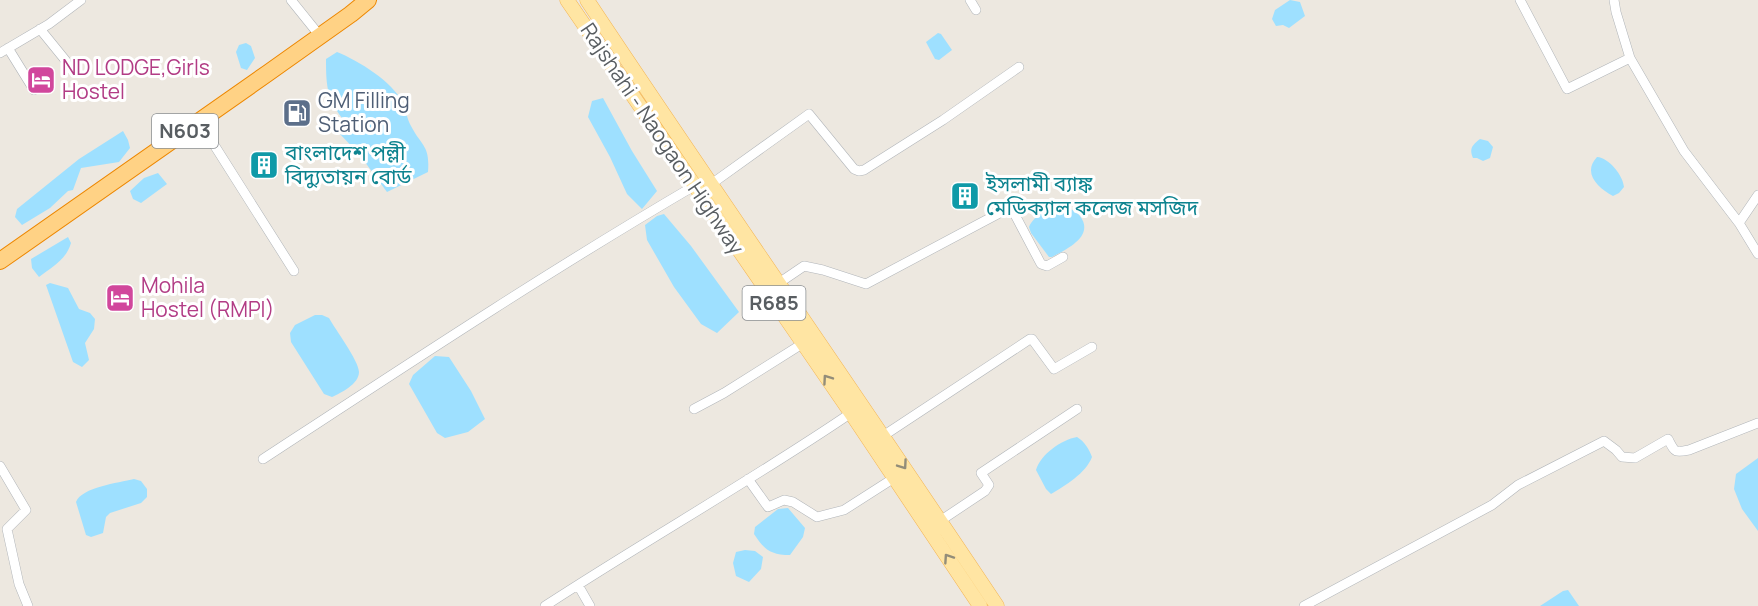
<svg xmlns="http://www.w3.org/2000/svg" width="1758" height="606" font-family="Manrope,'Noto Sans Bengali',sans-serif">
  <rect width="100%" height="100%" fill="#ede8e0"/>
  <path fill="#9ee0ff" d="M 1290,0 L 1300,2 L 1305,16 L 1289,28 L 1283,25 L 1276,26 L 1272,19 L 1275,10 Z
    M 938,33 L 941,34 L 952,50 L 939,60 L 935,59 L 926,42 Z
    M 246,43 L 251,46 L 255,58 L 247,70 L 241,68 L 236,52 L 239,45 Z
    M 337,52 C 359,61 392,81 403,103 C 406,110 407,119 411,126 C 422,147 430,145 428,172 L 387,192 L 359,154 L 339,133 L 338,124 L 345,122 C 327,99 326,88 326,59 Z
    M 603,98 L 632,151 L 657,191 L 642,209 L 627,194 L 610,157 L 588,117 L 592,101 Z
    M 123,131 L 128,140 L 130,148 L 119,162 L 81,168 L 73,190 L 68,191 L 50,208 L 22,225 L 15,217 L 17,209 L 79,159 Z
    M 1480,139 L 1488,141 L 1493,147 L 1490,158 L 1483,161 L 1477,158 L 1473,158 C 1469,149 1472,145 1480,139 Z
    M 1597,157 C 1609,158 1623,175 1624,187 L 1619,193 L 1613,196 C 1598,188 1582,173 1597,157 Z
    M 158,173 L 167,184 L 141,203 L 133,199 L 130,191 L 144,178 Z
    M 1064,205 C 1068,208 1076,211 1080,216 C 1095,236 1067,249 1052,257 L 1049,257 L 1031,233 L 1029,227 C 1034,215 1050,207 1064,205 Z
    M 664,214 L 691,246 L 739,312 L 717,333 L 701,324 L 674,287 L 647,240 L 645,225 L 657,216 Z
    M 68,237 L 71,243 C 66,260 52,267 39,277 L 32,268 L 31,259 Z
    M 50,283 L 68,288 L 79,309 L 90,313 L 95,319 L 94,329 L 85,343 L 89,360 L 82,367 L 73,362 L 46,285 Z
    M 315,315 L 322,315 L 329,318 C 335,329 359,361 359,372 C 359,384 341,393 332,397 L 324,394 L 291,342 L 290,333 L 295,325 Z
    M 435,356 L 449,357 L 471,391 L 485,419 L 468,432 L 445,438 L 437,433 L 409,384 L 413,375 Z
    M 1077,437 C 1085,442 1089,449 1092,457 C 1086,473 1065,486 1051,494 L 1046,489 L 1036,470 C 1041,454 1061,440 1077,437 Z
    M 1758,458 L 1758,531 L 1742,509 L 1734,489 L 1736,474 Z
    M 134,479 L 141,481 L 147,489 L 147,497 L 141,503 L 110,513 L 106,517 L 103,533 L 91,537 L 86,535 L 76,502 C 82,487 118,483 134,479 Z
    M 788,508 L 805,528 L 803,537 L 790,555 C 770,555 764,549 754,534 L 755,527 L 778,509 Z
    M 745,550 L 755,551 L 763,557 L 761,569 L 749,582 L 736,576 L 733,563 L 736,552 Z
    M 1568,590 L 1579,606 L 1540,606 L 1563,591 Z"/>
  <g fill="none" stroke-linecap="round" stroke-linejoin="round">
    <g stroke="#b1b5b9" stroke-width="10">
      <path id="street" d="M 291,0 L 320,36
        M 970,0 L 976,10
        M 1520,0 L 1567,89 L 1630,58
        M 1614,0 L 1616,12 L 1630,58 L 1684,151 L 1739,223 L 1758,254
        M 40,29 L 66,61
        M 8,48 L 34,90
        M 0,53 L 49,24 L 81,0
        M 199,121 L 294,271
        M 710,185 L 809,114 L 854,169 L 859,171 L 864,170 L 943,120 L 1019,67
        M 1739,223 L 1758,195
        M 776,285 L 804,266 L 823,270 L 866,284 L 1007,209 L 1013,211 L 1041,264 L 1047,266 L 1063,257
        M 694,409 L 724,393 L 802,344
        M 883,436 L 1030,339 L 1032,339 L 1054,369 L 1092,347
        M 263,459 C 405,366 547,272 694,186
        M 0,466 L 26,510 L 7,529 L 19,584 L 28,606
        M 748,479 L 768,507 L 784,500 L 793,502 L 817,517 L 844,510 L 894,478
        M 940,521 L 985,491 L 989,485 L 981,473 L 1077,409
        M 578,585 L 590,606
        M 545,606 C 646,540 751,481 851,413
        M 1304,606 L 1492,505 L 1518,485 L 1604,441 L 1616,450 L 1622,457 L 1635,458 L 1668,439 C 1675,452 1674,453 1689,450 L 1758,423"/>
    </g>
    <g stroke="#f4b452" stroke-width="15">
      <path id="primary" d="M 567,0 L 851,413 L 980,606
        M 587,0 C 722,203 862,403 997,606"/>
    </g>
    <g stroke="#ed8700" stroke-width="18">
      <path id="highway" d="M 0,261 L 268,73 L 351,14 L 368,0"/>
    </g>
    <use href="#street" stroke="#fff" stroke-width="9"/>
    <use href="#primary" stroke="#ffe5a3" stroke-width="14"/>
    <use href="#highway" stroke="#ffd285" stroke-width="16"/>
  </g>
  <defs><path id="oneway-chevron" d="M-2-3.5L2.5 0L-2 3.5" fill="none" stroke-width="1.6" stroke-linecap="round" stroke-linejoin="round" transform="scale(1.5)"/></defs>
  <g stroke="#938d79">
    <use href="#oneway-chevron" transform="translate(827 379) rotate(-125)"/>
    <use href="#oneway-chevron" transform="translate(903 465) rotate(55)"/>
    <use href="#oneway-chevron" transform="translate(948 558) rotate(-124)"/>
  </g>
  <defs>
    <g id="hotel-square" transform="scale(1.5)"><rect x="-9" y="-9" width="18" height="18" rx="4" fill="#d1479c" stroke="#fff"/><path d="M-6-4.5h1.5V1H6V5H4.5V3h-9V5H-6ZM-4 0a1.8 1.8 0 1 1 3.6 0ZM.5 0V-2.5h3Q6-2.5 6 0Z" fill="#fff"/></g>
    <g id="fuel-square" transform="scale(1.5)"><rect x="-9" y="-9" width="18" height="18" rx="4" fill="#5c6f8a" stroke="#fff"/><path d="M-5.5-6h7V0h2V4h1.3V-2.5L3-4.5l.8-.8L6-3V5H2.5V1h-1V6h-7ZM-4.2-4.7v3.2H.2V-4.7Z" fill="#fff"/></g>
    <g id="building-square" transform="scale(1.5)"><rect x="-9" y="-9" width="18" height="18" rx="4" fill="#0f9aa8" stroke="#fff"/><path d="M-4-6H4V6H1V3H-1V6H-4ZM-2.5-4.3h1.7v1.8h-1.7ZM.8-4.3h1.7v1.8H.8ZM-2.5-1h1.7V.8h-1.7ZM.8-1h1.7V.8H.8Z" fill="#fff"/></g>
  </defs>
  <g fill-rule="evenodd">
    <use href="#hotel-square" x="41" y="80"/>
    <use href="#fuel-square" x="297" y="113"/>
    <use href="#building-square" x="264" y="165"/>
    <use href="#building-square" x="965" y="196"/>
    <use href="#hotel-square" x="120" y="298"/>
  </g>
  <g text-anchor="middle" stroke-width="6" stroke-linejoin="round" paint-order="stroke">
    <g fill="#fff" stroke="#8b8e91" stroke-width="1.5">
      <rect x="152" y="114" width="66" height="34" rx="4.5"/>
      <rect x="742.5" y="286" width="63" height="34" rx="4.5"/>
    </g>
    <g font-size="20" font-weight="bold" fill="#595e62">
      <text x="185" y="138">N603</text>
      <text x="774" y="310">R685</text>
    </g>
    <g font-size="21" fill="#b23c85" stroke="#fff" text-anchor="start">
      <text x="62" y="75">ND LODGE,Girls<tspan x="62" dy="24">Hostel</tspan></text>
      <text x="141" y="293">Mohila<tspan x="141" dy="24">Hostel (RMPI)</tspan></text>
    </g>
    <g font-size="21" fill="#4e5e75" stroke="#fff" text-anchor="start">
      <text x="318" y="108">GM Filling<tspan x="318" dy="24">Station</tspan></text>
    </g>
    <g font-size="21" fill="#595e62" stroke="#fff">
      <text transform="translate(662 139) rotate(56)" y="7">Rajshahi - Naogaon Highway</text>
    </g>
    <g font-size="21" fill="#0d838f" stroke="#fff" text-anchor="start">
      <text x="285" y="160">বাংলাদেশ পল্লী<tspan x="285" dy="24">বিদ্যুতায়ন বোর্ড</tspan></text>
      <text x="986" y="191">ইসলামী ব্যাঙ্ক<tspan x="986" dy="24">মেডিক্যাল কলেজ মসজিদ</tspan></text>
    </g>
  </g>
</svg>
